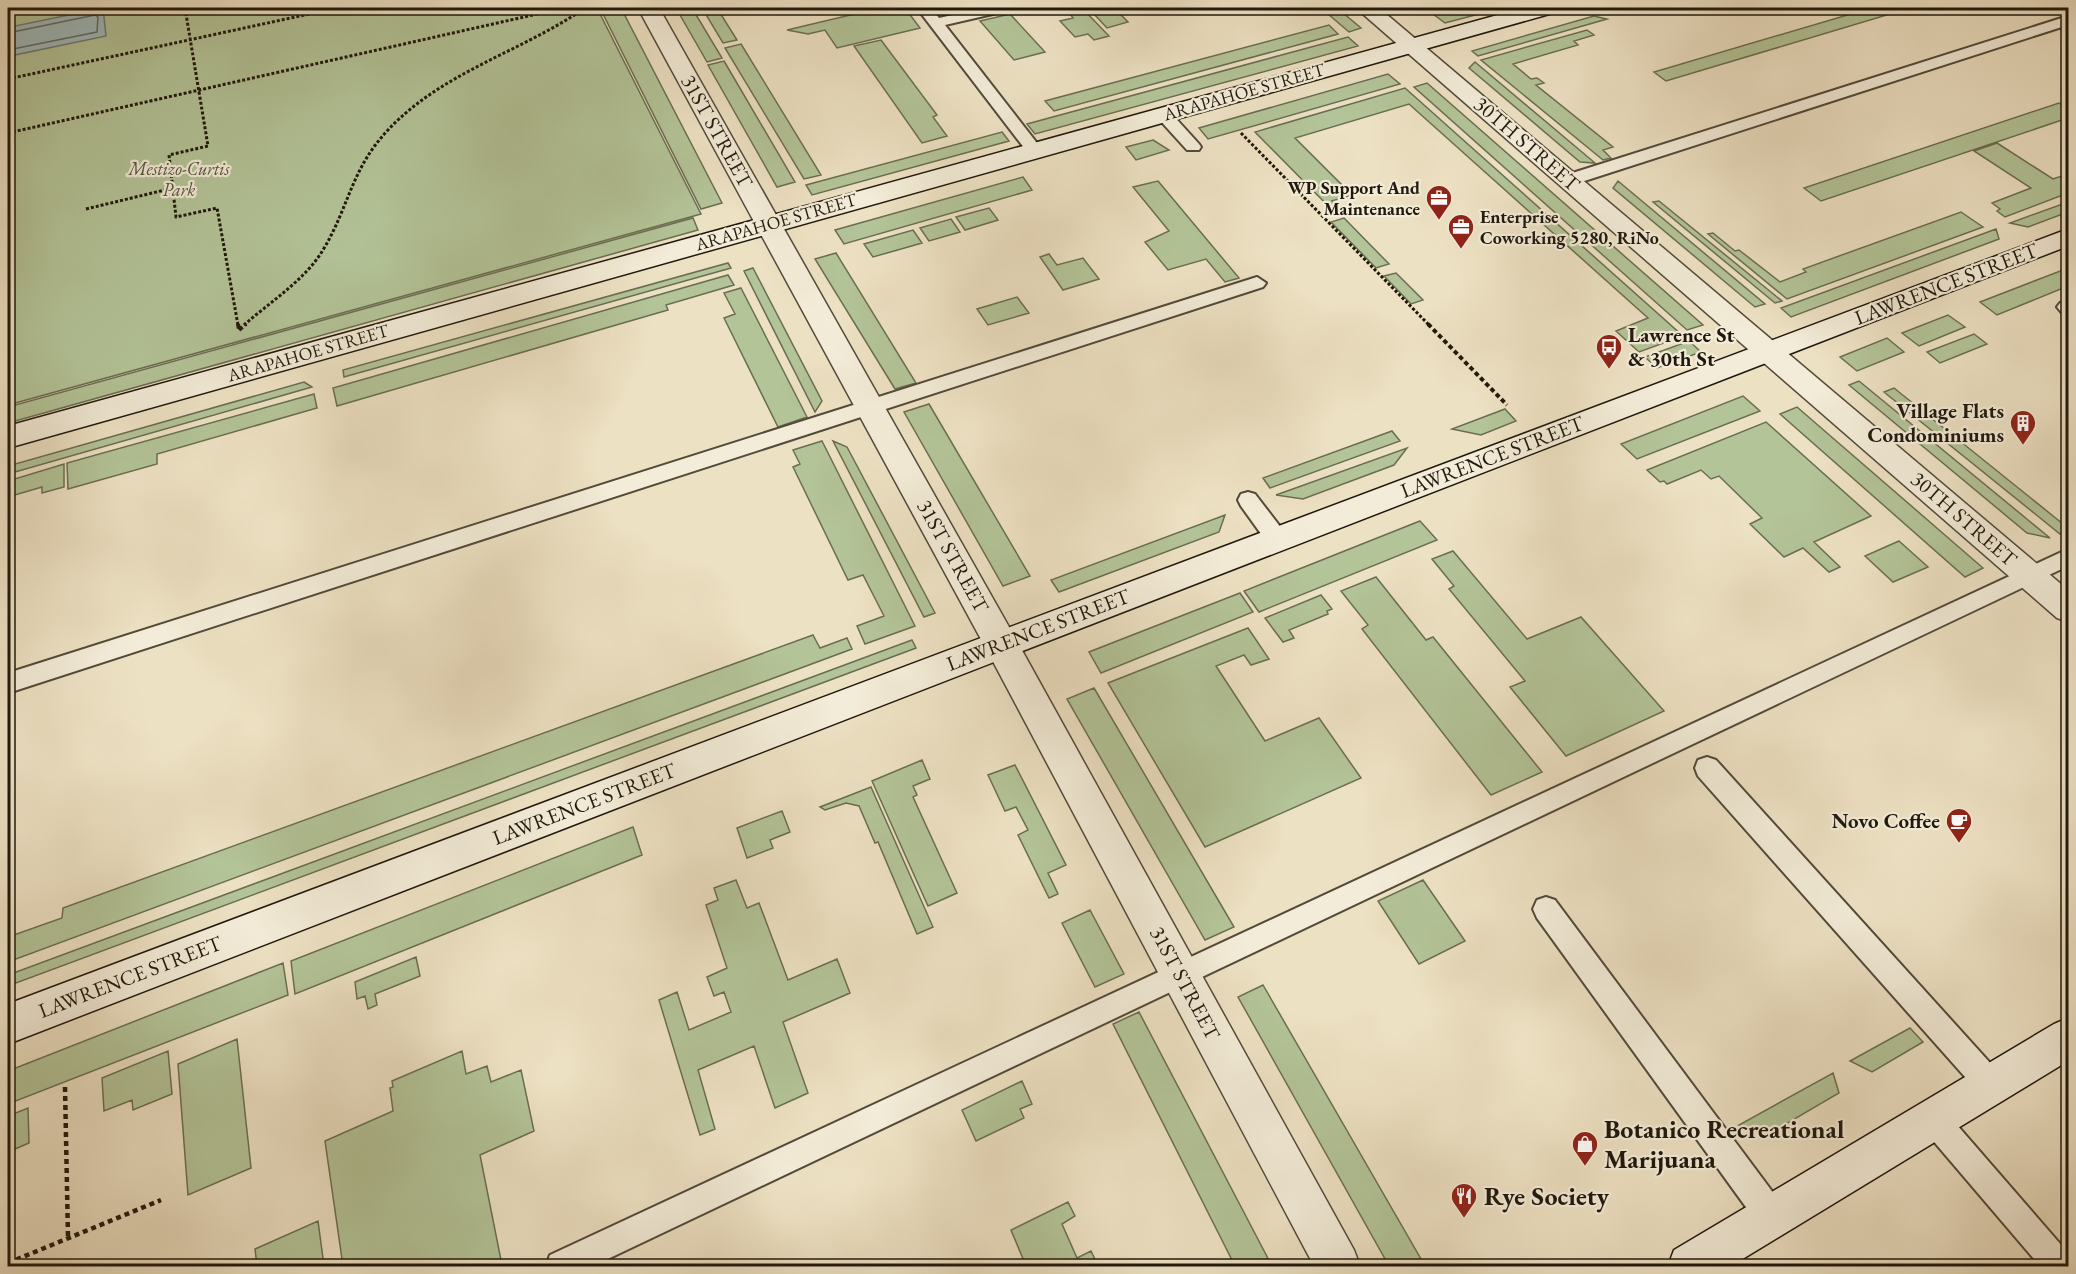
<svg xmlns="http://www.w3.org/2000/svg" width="2076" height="1274" font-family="'EB Garamond',serif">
  <rect width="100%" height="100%" fill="#ede1c3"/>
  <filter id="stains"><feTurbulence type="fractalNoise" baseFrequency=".00333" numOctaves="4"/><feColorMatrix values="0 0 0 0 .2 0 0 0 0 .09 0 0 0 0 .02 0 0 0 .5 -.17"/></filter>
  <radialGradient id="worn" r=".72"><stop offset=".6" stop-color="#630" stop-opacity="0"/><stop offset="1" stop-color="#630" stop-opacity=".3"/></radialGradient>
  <path fill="#b3c498" stroke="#6a6e52" stroke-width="1.5" d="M 8,8 L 597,8 L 701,214 L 8,405 Z
    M 600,8 L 621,8 L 722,203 L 701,209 Z
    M 676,8 L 692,8 L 722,58 L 707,62 Z
    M 702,8 L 717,8 L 737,40 L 723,43 Z
    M 880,8 L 905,8 L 920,28 L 837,48 L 825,30 L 808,34 L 787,30 Z
    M 1082,8 L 1109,36 L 1094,40 L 1088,34 L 1075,37 L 1060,21 L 1073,18 L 1068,11 Z
    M 1108,8 L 1114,8 L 1128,22 L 1107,28 L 1092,12 Z
    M 1321,8 L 1337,8 L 1361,28 L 1349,32 Z
    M 1455,8 L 1502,8 L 1445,23 L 1433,14 Z
    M 1871,8 L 1910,8 L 1666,81 L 1654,72 Z
    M 1010,14 L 1045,52 L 1014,60 L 980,21 Z
    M 1594,16 L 1607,19 L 1478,56 L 1472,51 Z
    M 1329,25 L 1338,34 L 1054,111 L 1045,101 Z
    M 1587,30 L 1594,35 L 1574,41 L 1578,45 L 1513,64 L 1531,79 L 1537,78 L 1544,83 L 1536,85 L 1613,147 L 1603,150 L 1611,158 L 1603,160 L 1481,60 Z
    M 1348,37 L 1358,46 L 1035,134 L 1027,124 Z
    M 881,40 L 937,115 L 933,117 L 947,136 L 922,143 L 854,46 Z
    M 741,44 L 821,175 L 804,179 L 725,48 Z
    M 724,61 L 795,182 L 777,187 L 708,65 Z
    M 1475,62 L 1595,163 L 1580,162 L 1469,68 Z
    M 1388,74 L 1400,84 L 1208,139 L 1199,128 Z
    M 1427,83 L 1703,325 L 1687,330 L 1414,87 Z
    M 1405,88 L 1683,336 L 1639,352 L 1616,331 L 1648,318 L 1409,104 L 1295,138 L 1352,195 L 1332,201 L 1342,212 L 1336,214 L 1255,132 Z
    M 2059,103 L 2068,109 L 2068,118 L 1821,201 L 1804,188 Z
    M 1002,132 L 1009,141 L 812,195 L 806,185 Z
    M 1153,140 L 1169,150 L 1136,160 L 1126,147 Z
    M 1997,143 L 2053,179 L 2068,174 L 2068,193 L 2005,217 L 1997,211 L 2000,209 L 1992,203 L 2031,188 L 1974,151 Z
    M 1023,177 L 1032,190 L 844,244 L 835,230 Z
    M 1158,181 L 1239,278 L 1225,282 L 1206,259 L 1168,270 L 1145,242 L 1169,231 L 1133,187 Z
    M 1618,181 L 1765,304 L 1755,307 L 1613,188 Z
    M 1659,201 L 1782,301 L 1775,303 L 1653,202 Z
    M 2068,202 L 2068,212 L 2028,227 L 2010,223 Z
    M 989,208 L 998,220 L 965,230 L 956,217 Z
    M 1961,212 L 1983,227 L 1787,299 L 1708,234 L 1713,233 L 1735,251 L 1739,250 L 1780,282 L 1806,272 L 1803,269 Z
    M 693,218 L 698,230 L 8,423 L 8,407 Z
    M 1344,218 L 1389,264 L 1376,268 L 1331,222 Z
    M 951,219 L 960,232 L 929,241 L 920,228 Z
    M 1996,229 L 1999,239 L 1791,317 L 1781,308 Z
    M 913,230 L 922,243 L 873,257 L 864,244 Z
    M 836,253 L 916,383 L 895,389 L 815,259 Z
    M 1049,254 L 1057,265 L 1083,258 L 1099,279 L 1063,290 L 1040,257 Z
    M 728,263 L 731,268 L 344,377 L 343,370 Z
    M 753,268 L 822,401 L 815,412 L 744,271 Z
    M 2068,268 L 2068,286 L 1997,315 L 1980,302 Z
    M 1396,273 L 1423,300 L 1411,304 L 1384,276 Z
    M 728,275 L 734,285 L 666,305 L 668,310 L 337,406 L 333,388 Z
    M 741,288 L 807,417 L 778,427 L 724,318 L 735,314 L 724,293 Z
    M 1017,297 L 1029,313 L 988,325 L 977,309 Z
    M 1948,315 L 1965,327 L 1919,346 L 1902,333 Z
    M 1974,334 L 1987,344 L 1940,363 L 1927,352 Z
    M 1887,338 L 1904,352 L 1857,371 L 1840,357 Z
    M 1689,341 L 1701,352 L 1657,368 L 1645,357 Z
    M 1859,381 L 2050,538 L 2027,533 L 1849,385 Z
    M 304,382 L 312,387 L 8,474 L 8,466 Z
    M 1894,388 L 2068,528 L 2068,530 L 2060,534 L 1884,392 Z
    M 314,394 L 317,408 L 157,454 L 157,464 L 68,489 L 67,463 Z
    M 1743,396 L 1760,411 L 1637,459 L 1621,444 Z
    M 929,404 L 1030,576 L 1003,586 L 904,412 Z
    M 1797,407 L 1983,568 L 1965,577 L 1780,414 Z
    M 1505,409 L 1516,421 L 1481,435 L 1452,429 Z
    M 1766,422 L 1871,516 L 1814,542 L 1840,567 L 1829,572 L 1803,548 L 1784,557 L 1750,524 L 1762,518 L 1719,476 L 1711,479 L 1701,470 L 1667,484 L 1664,481 L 1660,482 L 1647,470 Z
    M 1392,431 L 1400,441 L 1270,488 L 1263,478 Z
    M 822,441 L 915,626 L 865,644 L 857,626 L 884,616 L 863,575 L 848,580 L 793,467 L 800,464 L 793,450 Z
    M 833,441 L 847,447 L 935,613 L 924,617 Z
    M 1407,448 L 1394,465 L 1303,499 L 1276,495 Z
    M 64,464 L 64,487 L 42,493 L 42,487 L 8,497 L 8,481 Z
    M 1225,515 L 1219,532 L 1059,592 L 1051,580 Z
    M 1420,521 L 1437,540 L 1259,612 L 1244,591 Z
    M 1899,541 L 1928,567 L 1893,582 L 1865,556 Z
    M 1453,551 L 1527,639 L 1581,617 L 1664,711 L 1566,756 L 1510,687 L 1525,681 L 1449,589 L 1454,586 L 1432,559 Z
    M 1376,577 L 1426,640 L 1433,637 L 1542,772 L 1491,795 L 1362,629 L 1368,625 L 1341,591 Z
    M 1240,593 L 1253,612 L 1101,673 L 1089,652 Z
    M 1321,595 L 1332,609 L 1327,611 L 1328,614 L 1289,630 L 1294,638 L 1283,642 L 1265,618 Z
    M 1248,628 L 1269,659 L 1251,665 L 1244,655 L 1216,666 L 1265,741 L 1319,718 L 1361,778 L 1205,847 L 1108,683 Z
    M 813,635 L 820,648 L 847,638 L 852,649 L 8,962 L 8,937 L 62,918 L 63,908 Z
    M 912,640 L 916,648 L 8,986 L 8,975 Z
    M 1094,688 L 1234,927 L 1205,940 L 1067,699 Z
    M 922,760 L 930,779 L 913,786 L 917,795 L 913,797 L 957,893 L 928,906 L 872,781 Z
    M 1015,765 L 1066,865 L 1048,873 L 1058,894 L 1049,898 L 1018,835 L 1028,830 L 1016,807 L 1005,811 L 988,775 Z
    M 871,787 L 933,927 L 917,934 L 878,842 L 875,843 L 859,806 L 846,803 L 825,810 L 820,807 Z
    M 782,811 L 790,832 L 770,840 L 773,848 L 747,858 L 737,828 Z
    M 633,827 L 642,855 L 295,994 L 291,961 Z
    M 736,880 L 747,908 L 759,903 L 788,980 L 837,959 L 850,993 L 783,1022 L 808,1093 L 775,1108 L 754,1046 L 698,1070 L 715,1129 L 700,1135 L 659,1000 L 677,992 L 689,1030 L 731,1012 L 724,992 L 714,996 L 707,977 L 727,968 L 706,905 L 718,900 L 714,888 Z
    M 1423,880 L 1465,941 L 1419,964 L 1378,901 Z
    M 1090,910 L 1124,974 L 1095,987 L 1062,923 Z
    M 416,957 L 420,976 L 375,994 L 377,1005 L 368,1009 L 365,996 L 357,999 L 355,982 Z
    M 283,963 L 288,995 L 8,1104 L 8,1071 Z
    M 1263,985 L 1425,1266 L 1389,1266 L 1238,997 Z
    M 1139,1012 L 1272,1266 L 1235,1266 L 1113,1024 Z
    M 1910,1028 L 1923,1042 L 1872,1072 L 1850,1061 Z
    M 237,1039 L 251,1168 L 188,1195 L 178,1064 Z
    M 168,1051 L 172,1094 L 133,1110 L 132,1100 L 104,1111 L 102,1078 Z
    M 462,1051 L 466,1074 L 487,1066 L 491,1082 L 521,1070 L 534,1131 L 480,1155 L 501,1260 L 489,1266 L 343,1266 L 325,1141 L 393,1111 L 390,1088 L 393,1087 L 392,1081 Z
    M 1833,1073 L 1839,1093 L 1769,1134 L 1739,1125 Z
    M 1022,1081 L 1032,1104 L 1020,1109 L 1024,1118 L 976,1141 L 962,1110 Z
    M 28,1108 L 29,1143 L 8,1152 L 8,1116 Z
    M 1068,1202 L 1075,1216 L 1062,1224 L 1077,1258 L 1091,1251 L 1098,1266 L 1026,1266 L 1011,1230 Z
    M 318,1221 L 324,1266 L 257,1266 L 255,1249 Z"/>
  <path fill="#9ebbbe" stroke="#6c7a77" stroke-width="1.5" d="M 103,8 L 106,36 L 10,56 L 10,27 Z"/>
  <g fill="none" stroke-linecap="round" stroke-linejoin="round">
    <path stroke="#5f6a66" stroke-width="1.5" d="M 8,33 L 95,15 L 98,17 L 97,32 L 8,50"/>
    <g stroke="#534a3a" stroke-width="4">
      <path id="lane" d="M 917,8 L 931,8 L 939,18 L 984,8 L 1008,8 L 1006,11 L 945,25 L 1040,147 L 1042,150 L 1040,153 L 1028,153 Z
        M 2068,16 L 2068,25 L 1575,184 L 1563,184 L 1561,180 L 1563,176 Z
        M 1163,109 L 1169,111 L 1199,144 L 1201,147 L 1199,150 L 1187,150 L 1157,117 L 1155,114 Z
        M 1257,277 L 1266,283 L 1263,287 L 8,693 L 8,673 Z
        M 2068,302 L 2068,315 L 2062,313 L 2057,307 L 2060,303 Z
        M 1248,492 L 1255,494 L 1285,533 L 1288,539 L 1285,545 L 1277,547 L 1269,545 L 1241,506 L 1238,500 L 1241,494 Z
        M 2068,549 L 2068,566 L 593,1266 L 546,1266 L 550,1255 Z
        M 1707,757 L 1716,760 L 2001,1075 L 2005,1085 L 2001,1095 L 1991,1099 L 1981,1095 L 1698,776 L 1695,768 L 1698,760 Z
        M 1546,897 L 1555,900 L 1783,1206 L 1787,1217 L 1783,1228 L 1772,1232 L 1761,1228 L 1537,918 L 1533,909 L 1537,900 Z
        M 1934,1106 L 1944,1110 L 2068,1253 L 2068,1266 L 2040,1266 L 1924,1130 L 1920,1120 L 1924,1110 Z"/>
    </g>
    <g stroke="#534a3a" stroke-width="3">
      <path id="street" d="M 638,8 L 659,8 L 1013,634 L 1354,1250 L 1360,1266 L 1314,1266 L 989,654 Z
        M 1356,8 L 1379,8 L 2068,590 L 2068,622 L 2057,618 Z"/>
    </g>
    <g stroke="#20180d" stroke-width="3">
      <path id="secondary" d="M 1523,8 L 1556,8 L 1553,13 L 8,448 L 8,426 Z
        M 2068,229 L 2068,246 L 8,1044 L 8,1004 Z
        M 2068,1018 L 2068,1061 L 1731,1266 L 1668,1266 L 1674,1250 L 2054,1024 Z"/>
    </g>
    <path stroke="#20180d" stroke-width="3" stroke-dasharray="3 2" stroke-linecap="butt" d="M 185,8 L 208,146 L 169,155 L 176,217 L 217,208 L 238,325
      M 8,79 L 337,8
      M 8,133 L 564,8
      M 1241,133 L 1429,325
      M 86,209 L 173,188
      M 244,325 C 270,302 305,280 323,250 C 349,207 351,169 388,130 C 442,72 521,52 585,8"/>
    <path stroke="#20180d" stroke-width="4" stroke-dasharray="4.5 3" stroke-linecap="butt" d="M 238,324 L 239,330
      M 1428,324 L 1507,405
      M 239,330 L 246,324"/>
    <path stroke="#20180d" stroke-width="4.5" stroke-dasharray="5 4" stroke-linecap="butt" d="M 65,1087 L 68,1238
      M 8,1263 L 161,1200"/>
    <use href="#lane" fill="#f3ecd8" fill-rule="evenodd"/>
    <use href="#street" fill="#f3ecd8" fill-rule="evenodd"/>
    <use href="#secondary" fill="#f3ecd8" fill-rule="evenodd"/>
  </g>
  <defs>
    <g id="office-pin" transform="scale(1.35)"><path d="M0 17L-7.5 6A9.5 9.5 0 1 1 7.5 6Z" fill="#8f2418" stroke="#f3ecd8"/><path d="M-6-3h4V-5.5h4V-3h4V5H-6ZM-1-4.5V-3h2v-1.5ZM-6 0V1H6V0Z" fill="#fff"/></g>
    <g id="bus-pin" transform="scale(1.35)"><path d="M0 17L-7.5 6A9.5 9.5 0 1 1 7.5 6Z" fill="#8f2418" stroke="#f3ecd8"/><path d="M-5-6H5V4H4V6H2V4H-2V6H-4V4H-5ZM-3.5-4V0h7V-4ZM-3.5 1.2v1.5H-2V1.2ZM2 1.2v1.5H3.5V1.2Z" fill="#fff"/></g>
    <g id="building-pin" transform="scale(1.35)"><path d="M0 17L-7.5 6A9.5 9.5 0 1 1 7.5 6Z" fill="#8f2418" stroke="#f3ecd8"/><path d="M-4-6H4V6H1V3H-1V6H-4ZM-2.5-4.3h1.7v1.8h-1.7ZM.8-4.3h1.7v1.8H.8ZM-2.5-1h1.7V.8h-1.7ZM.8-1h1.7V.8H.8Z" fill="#fff"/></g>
    <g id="cafe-pin" transform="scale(1.35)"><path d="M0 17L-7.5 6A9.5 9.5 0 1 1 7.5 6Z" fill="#8f2418" stroke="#f3ecd8"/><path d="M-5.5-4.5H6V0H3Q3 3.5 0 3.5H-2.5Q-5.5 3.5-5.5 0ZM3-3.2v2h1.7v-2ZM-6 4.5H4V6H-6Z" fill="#fff"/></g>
    <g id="shop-pin" transform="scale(1.35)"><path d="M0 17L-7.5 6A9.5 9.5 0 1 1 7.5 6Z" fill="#8f2418" stroke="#f3ecd8"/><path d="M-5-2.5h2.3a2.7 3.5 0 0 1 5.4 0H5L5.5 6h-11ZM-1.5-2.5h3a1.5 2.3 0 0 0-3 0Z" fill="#fff"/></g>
    <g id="restaurant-pin" transform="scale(1.35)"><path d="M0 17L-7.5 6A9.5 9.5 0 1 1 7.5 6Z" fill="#8f2418" stroke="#f3ecd8"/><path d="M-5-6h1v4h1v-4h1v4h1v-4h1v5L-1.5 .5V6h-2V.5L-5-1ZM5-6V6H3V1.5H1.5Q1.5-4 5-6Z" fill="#fff"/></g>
  </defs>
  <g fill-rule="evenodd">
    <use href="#office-pin" x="1439" y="198"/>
    <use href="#office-pin" x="1461" y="227"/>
    <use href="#bus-pin" x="1609" y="347"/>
    <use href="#building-pin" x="2023" y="423"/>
    <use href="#cafe-pin" x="1959" y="821"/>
    <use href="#shop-pin" x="1585" y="1144"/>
    <use href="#restaurant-pin" x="1464" y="1196"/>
  </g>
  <g text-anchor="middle" stroke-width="4.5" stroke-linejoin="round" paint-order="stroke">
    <g font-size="18" fill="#20180d" stroke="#f3ecd8">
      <text transform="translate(1244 92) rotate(-16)" y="6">ARAPAHOE STREET</text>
      <text transform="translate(776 222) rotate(-16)" y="6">ARAPAHOE STREET</text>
      <text transform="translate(308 353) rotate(-16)" y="6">ARAPAHOE STREET</text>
    </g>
    <g font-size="18" font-style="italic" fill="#53543e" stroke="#f3ecd8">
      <text x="179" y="175">Mestizo-Curtis<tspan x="179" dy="21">Park</tspan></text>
    </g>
    <g font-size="18" font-weight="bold" fill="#20180d" stroke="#f3ecd8" text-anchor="end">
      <text x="1420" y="194">WP Support And<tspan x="1420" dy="21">Maintenance</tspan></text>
      <text x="1480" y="223" text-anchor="start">Enterprise<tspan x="1480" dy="21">Coworking 5280, RiNo</tspan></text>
    </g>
    <g font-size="21" fill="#20180d" stroke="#f3ecd8">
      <text transform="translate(717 131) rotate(61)" y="7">31ST STREET</text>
      <text transform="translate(1527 144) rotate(41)" y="7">30TH STREET</text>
      <text transform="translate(1946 284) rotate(-21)" y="7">LAWRENCE STREET</text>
      <text transform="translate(1492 457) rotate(-21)" y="7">LAWRENCE STREET</text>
      <text transform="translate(1964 519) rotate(41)" y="7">30TH STREET</text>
      <text transform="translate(953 556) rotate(61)" y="7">31ST STREET</text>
      <text transform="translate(1038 630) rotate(-21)" y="7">LAWRENCE STREET</text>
      <text transform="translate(584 804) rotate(-21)" y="7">LAWRENCE STREET</text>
      <text transform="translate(130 977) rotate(-21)" y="7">LAWRENCE STREET</text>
      <text transform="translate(1185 983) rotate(62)" y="7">31ST STREET</text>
    </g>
    <g font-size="21" font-weight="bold" fill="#20180d" stroke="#f3ecd8" text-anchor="end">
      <text x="1628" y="342" text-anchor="start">Lawrence St<tspan x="1628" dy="24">&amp; 30th St</tspan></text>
      <text x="2004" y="418">Village Flats<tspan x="2004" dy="24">Condominiums</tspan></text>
      <text x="1940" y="828">Novo Coffee</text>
    </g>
    <g font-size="26" font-weight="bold" fill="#20180d" stroke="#f3ecd8" text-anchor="start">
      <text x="1604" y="1138">Botanico Recreational<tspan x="1604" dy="30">Marijuana</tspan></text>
      <text x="1484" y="1205">Rye Society</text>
    </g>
  </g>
  <rect width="2076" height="1274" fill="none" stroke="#ede1c3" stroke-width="30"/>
  <rect x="9" y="9" width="2058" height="1256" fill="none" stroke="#20180d" stroke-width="3"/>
  <rect x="15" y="15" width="2046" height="1244" fill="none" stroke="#20180d" stroke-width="1.5"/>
  <rect width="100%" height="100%" filter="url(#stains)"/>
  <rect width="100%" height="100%" fill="url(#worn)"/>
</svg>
